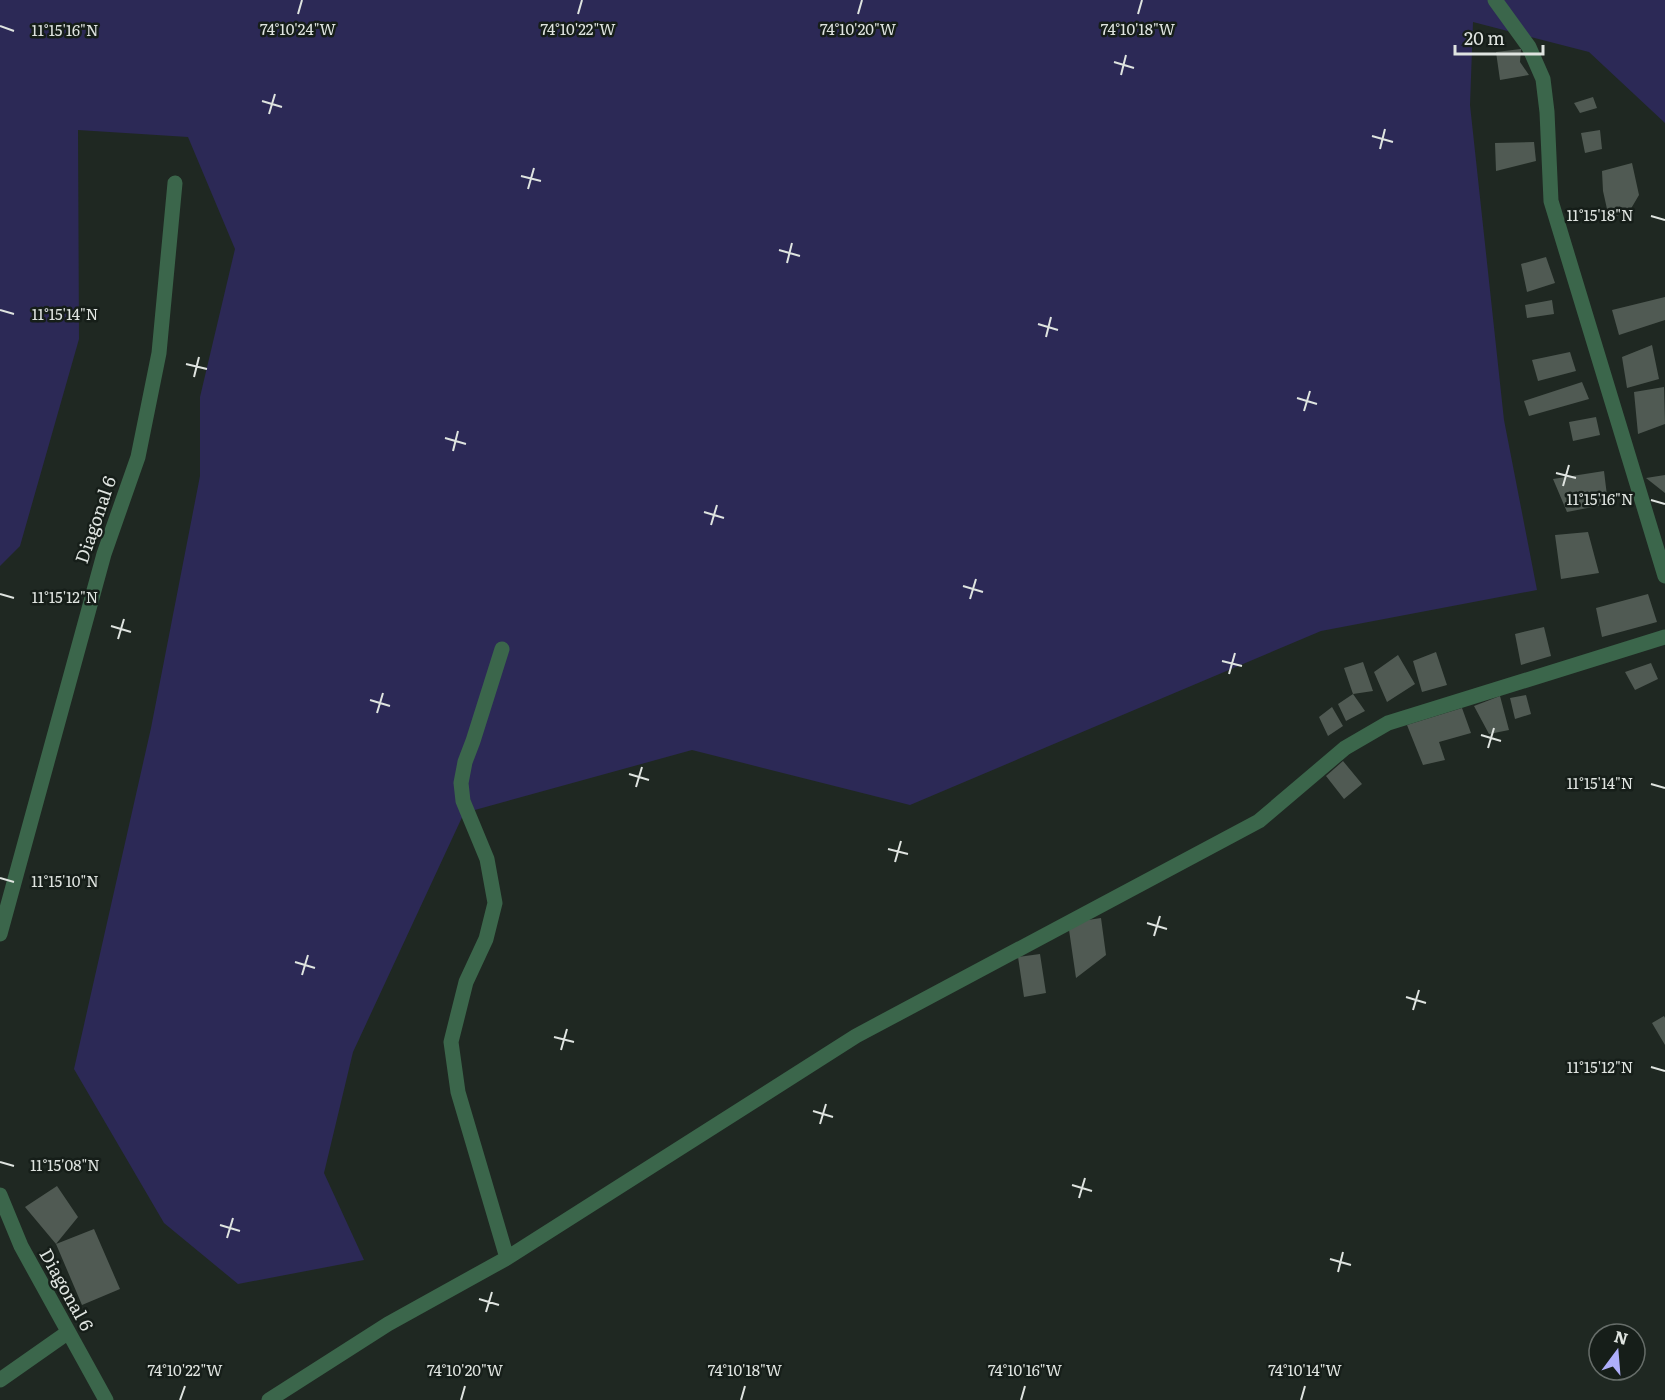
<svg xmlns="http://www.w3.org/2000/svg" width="1665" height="1400" font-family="Literata,serif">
  <rect width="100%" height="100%" fill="#1f2822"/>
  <path fill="#2c2956" d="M 0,0 L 1665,0 L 1665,123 L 1589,52 L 1473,22 L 1470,105 L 1504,420 L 1537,590 L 1321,631 L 910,805 L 692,750 L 464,813 L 353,1052 L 324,1173 L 364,1260 L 238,1284 L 164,1223 L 74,1069 L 151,728 L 200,476 L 200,397 L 235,249 L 188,137 L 78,130 L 79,339 L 20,546 L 0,566 Z"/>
  <path fill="#505a53" d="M 1521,49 L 1520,62 L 1529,75 L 1500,80 L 1496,52 Z
    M 1593,97 L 1597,108 L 1580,113 L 1574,103 Z
    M 1600,130 L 1602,149 L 1585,153 L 1581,133 Z
    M 1534,142 L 1536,161 L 1496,171 L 1495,143 Z
    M 1632,163 L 1639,195 L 1629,212 L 1609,218 L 1603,191 L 1602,171 Z
    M 1546,257 L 1555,283 L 1527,292 L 1521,264 Z
    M 1665,297 L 1665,320 L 1619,335 L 1612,310 Z
    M 1552,300 L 1554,314 L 1527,318 L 1525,305 Z
    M 1652,345 L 1659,379 L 1627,388 L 1622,357 Z
    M 1570,352 L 1576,371 L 1538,381 L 1532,360 Z
    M 1582,382 L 1589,399 L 1529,416 L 1524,401 Z
    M 1664,387 L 1665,424 L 1638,434 L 1634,392 Z
    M 1596,417 L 1600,435 L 1573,441 L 1569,422 Z
    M 1604,471 L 1608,504 L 1567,512 L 1553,479 Z
    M 1665,475 L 1665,493 L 1646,478 Z
    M 1588,532 L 1599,573 L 1561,579 L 1555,535 Z
    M 1648,594 L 1657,622 L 1602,637 L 1596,608 Z
    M 1544,627 L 1551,656 L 1521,665 L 1515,634 Z
    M 1436,652 L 1447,685 L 1422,692 L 1413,661 Z
    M 1398,655 L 1415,684 L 1387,702 L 1374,672 Z
    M 1363,662 L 1373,691 L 1353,694 L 1344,668 Z
    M 1651,663 L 1658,679 L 1635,690 L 1625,672 Z
    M 1353,694 L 1365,711 L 1346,721 L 1338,704 Z
    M 1526,695 L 1531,714 L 1515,719 L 1510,698 Z
    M 1500,696 L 1509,730 L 1489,734 L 1474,706 Z
    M 1332,707 L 1343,726 L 1328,736 L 1319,717 Z
    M 1462,708 L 1471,733 L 1439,742 L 1445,760 L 1423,765 L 1407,725 Z
    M 1343,761 L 1362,784 L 1344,799 L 1326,776 Z
    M 1101,918 L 1106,955 L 1076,978 L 1068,923 Z
    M 1040,954 L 1046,993 L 1024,997 L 1018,957 Z
    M 1664,1016 L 1665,1018 L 1665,1045 L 1652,1023 Z
    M 57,1186 L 78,1217 L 56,1244 L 25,1207 Z
    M 94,1229 L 120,1289 L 82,1305 L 56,1244 Z"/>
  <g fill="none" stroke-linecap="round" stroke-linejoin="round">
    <path stroke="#3b664b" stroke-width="15" d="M 1495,0 L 1529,47 L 1543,79 L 1547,112 L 1551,201 L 1665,576
      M 502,649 L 473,741 L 465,762 L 461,783 L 463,801 L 487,859 L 495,903 L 486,939 L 466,982 L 451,1042 L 458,1092 L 507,1258
      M 0,934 L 104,554 L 138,457 L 159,353 L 175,183
      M 0,1195 L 21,1246 L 106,1400
      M 0,1380 L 67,1333
      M 269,1400 L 388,1324 L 507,1258 L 856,1036 L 1259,821 L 1345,748 L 1388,723 L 1665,637"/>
  </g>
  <path fill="none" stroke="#dfe4e0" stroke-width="2" d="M 298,14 L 302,0M 578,14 L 582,0M 858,14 L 862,0M 1138,14 L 1142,0M 0,26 L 14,31M 1114,62 L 1134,68M 1121,75 L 1126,55M 262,101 L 282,107M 269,114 L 275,94M 1372,136 L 1393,142M 1380,149 L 1385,129M 521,176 L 541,181M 528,189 L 534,168M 1651,216 L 1665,220M 779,250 L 800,256M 787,263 L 792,243M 0,310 L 14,314M 1038,324 L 1058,330M 1046,337 L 1051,317M 186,364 L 207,369M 194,377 L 199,357M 1297,398 L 1317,404M 1304,411 L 1310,391M 445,438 L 466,444M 453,451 L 458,431M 1556,473 L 1576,478M 1563,486 L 1569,465M 1651,500 L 1665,504M 704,512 L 724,518M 711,525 L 717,505M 963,586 L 983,592M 0,594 L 14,598M 970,599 L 976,579M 111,626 L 131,632M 118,639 L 124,619M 1222,661 L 1242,666M 1229,674 L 1235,653M 370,700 L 390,706M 377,713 L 383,693M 1481,735 L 1501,741M 1488,748 L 1494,728M 629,774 L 649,780M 1651,784 L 1665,788M 636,787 L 642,767M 888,849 L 908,854M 895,862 L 901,841M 0,878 L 14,882M 1147,923 L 1167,929M 1154,936 L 1160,916M 295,962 L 315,968M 302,975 L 308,955M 1406,997 L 1426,1003M 1413,1010 L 1419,990M 554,1037 L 574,1042M 561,1050 L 567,1029M 1651,1067 L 1665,1071M 813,1111 L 833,1117M 820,1124 L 826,1104M 0,1162 L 14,1166M 1072,1185 L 1092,1191M 1079,1198 L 1085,1178M 220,1225 L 240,1231M 227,1238 L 233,1218M 1330,1259 L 1351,1265M 1338,1272 L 1343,1252M 479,1299 L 499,1305M 486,1312 L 492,1292M 180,1400 L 185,1386M 461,1400 L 465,1386M 741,1400 L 745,1386M 1021,1400 L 1025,1386M 1301,1400 L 1305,1386"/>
  <g text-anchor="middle" stroke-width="5" stroke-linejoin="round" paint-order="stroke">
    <g font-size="18" fill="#dfe4e0" stroke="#161e19">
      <text transform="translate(96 520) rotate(-71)" y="6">Diagonal 6</text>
      <text transform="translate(66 1290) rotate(61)" y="6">Diagonal 6</text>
    </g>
  </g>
  <g font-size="15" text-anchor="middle" fill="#dfe4e0" stroke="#161e19" stroke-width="5" stroke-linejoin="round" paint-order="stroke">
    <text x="298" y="35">74°10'24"W</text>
    <text x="578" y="35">74°10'22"W</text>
    <text x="858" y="35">74°10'20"W</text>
    <text x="1138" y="35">74°10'18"W</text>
    <text x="65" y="36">11°15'16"N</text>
    <text x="1600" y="221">11°15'18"N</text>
    <text x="65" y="320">11°15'14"N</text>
    <text x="1600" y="505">11°15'16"N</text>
    <text x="65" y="603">11°15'12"N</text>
    <text x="1600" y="789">11°15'14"N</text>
    <text x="65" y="887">11°15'10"N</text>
    <text x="1600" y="1073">11°15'12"N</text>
    <text x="65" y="1171">11°15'08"N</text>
    <text x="185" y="1376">74°10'22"W</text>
    <text x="465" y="1376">74°10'20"W</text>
    <text x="745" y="1376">74°10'18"W</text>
    <text x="1025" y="1376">74°10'16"W</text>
    <text x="1305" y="1376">74°10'14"W</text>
  </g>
  <g transform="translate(1617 1352) rotate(16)"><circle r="28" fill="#161e19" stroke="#666d69" stroke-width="1.5"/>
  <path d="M0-4.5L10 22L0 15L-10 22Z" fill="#aeaefb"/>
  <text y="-9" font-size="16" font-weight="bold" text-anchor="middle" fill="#dfe4e0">N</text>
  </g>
  <path d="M1455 45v9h88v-9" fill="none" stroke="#dfe4e0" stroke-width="3"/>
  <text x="1464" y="45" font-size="18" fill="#dfe4e0" stroke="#161e19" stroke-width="4.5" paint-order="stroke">20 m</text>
</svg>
